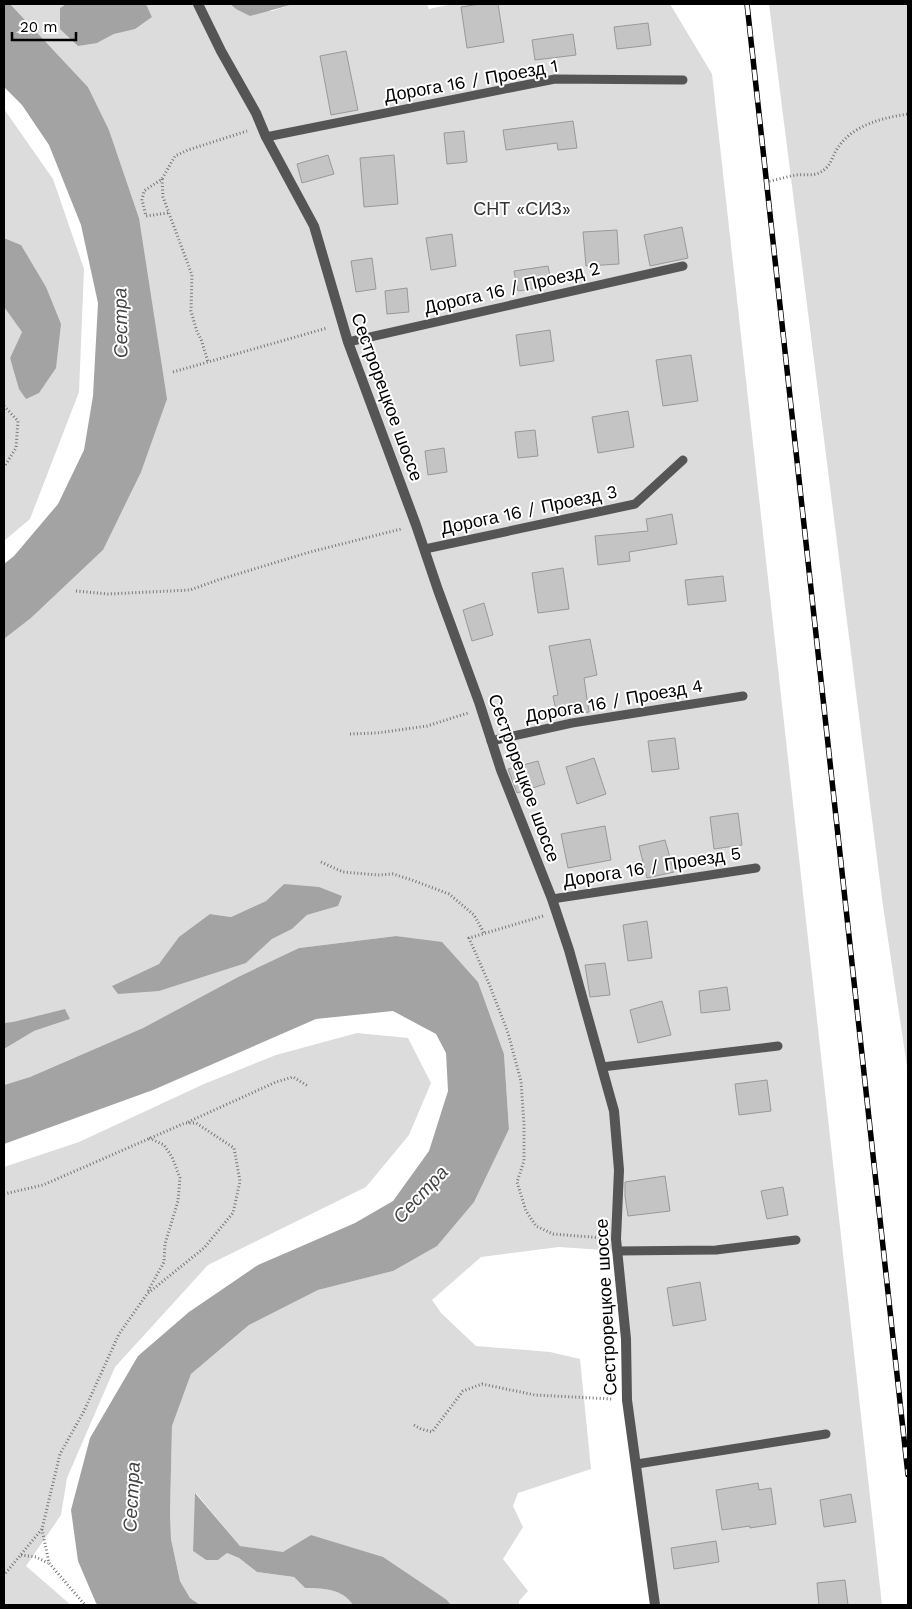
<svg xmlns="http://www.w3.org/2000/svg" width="912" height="1609" font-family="'Work Sans',sans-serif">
  <rect width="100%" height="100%" fill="#fff"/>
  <path fill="#dcdcdc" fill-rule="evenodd" d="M 10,4 L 66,4 L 60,8 L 97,43 L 114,34 L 135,28 L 152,17 L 146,4 L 230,4 L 236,9 L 272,11 L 294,4 L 427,4 L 429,9 L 452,4 L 670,4 L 712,74 L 882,1605 L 655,1605 L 637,1464 L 617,1251 L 559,1247 L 481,1257 L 432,1300 L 441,1313 L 476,1346 L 550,1352 L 580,1359 L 591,1469 L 518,1493 L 513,1506 L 523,1527 L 503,1559 L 528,1591 L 519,1601 L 519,1605 L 451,1605 L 447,1600 L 311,1535 L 283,1553 L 240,1546 L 196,1493 L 193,1551 L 206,1560 L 218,1560 L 227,1553 L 239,1558 L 257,1572 L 294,1577 L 305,1588 C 323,1588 343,1589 353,1605 L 200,1605 L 190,1598 L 180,1581 L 171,1539 L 170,1513 L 172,1426 L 191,1374 L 249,1325 L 318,1290 L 393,1271 L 509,1129 L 504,1054 L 478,982 L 442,943 L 396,936 L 299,948 L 240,976 L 143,1028 L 30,1077 L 4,1085 L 4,1049 L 34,1031 L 70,1019 L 4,1023 L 4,639 L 31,618 L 103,550 L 139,218 L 109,130 L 88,87 ZM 284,884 L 338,906 L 307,915 L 292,929 L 272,939 L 246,963 L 112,986 L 159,964 L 210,914 L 231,917 L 266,901 Z
    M 769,4 L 908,4 L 908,1073 L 883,906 Z
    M 4,109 L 53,179 L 84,269 L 79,392 L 30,519 L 4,541 L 4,307 L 22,332 L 10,358 L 26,399 L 21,245 L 4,238 Z
    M 357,1033 L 408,1038 L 431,1083 L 409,1135 L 366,1187 L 208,1265 L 115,1367 L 67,1478 L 61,1515 L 26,1566 L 71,1605 L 4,1605 L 4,1167 L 79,1142 L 204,1084 L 276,1055 Z"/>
  <path fill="#a3a3a3" d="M 4,4 L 11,5 L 88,87 L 109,130 L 139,218 L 167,399 L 141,472 L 103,550 L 31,618 L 4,639 L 4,564 L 14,556 L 58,504 L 84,450 L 93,396 L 98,303 L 81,225 L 49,145 L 22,105 L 4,87 Z
    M 66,4 L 146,4 L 152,17 L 135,29 L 114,34 L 97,43 L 78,46 L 60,29 L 60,8 Z
    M 230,4 L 294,4 L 250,16 L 236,9 Z
    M 4,238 L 21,245 L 46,287 L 61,324 L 56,368 L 39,393 L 26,399 L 19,389 L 10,358 L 22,332 L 4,307 Z
    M 284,884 L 319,887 L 342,896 L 338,906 L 307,915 L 292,929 L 272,939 L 246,963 L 159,991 L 118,994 L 112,986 L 159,964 L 179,937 L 210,914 L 231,917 L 266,901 Z
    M 396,936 L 442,942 L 478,982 L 504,1054 L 509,1129 L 474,1202 L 437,1246 L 393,1271 L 318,1290 L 249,1325 L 191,1374 L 172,1426 L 170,1513 L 171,1539 L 180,1581 L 190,1598 L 200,1605 L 98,1605 L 96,1603 L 78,1561 L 71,1510 L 90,1438 L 138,1356 L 189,1312 L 258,1265 L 355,1223 L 393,1201 L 429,1151 L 448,1091 L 446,1053 L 436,1034 L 393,1011 L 316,1019 L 153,1090 L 4,1144 L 4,1085 L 30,1077 L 143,1028 L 240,976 L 299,948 Z
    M 65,1009 L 70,1019 L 34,1031 L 4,1049 L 4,1023 L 13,1022 Z
    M 195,1493 L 240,1546 L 283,1552 L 311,1535 L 383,1557 L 447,1600 L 451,1605 L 353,1605 C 343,1589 323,1588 305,1588 L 294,1577 L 257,1572 L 239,1558 L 227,1553 L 218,1560 L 206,1560 L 193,1551 Z"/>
  <path fill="#c4c4c4" stroke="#999" d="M 480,4 L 498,4 L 504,42 L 467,48 L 461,7 Z
    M 648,23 L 651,45 L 617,49 L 614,27 Z
    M 573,34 L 576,55 L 535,60 L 532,40 Z
    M 346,51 L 358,110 L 331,115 L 320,56 Z
    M 573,121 L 577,148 L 558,150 L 557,143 L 506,150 L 503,130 Z
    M 464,131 L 467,162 L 447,164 L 444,133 Z
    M 328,155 L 334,174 L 302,183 L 297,164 Z
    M 394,155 L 398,204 L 364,207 L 360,158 Z
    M 682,227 L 688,258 L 650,266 L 644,235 Z
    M 617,230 L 619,264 L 586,266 L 583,232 Z
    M 452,234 L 456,266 L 431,270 L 426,238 Z
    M 372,258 L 376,289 L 356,292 L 351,261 Z
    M 548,266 L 552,286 L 518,291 L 514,271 Z
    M 407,288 L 409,312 L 387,314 L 385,291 Z
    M 550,330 L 554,361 L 520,366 L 516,335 Z
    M 691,355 L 698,401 L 663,406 L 656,360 Z
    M 628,411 L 634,447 L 598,453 L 592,417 Z
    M 535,430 L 538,456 L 518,458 L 515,432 Z
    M 444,448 L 447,472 L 428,475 L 425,451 Z
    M 672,514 L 677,544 L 629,552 L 630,561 L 598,565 L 595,536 L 648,531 L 646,519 Z
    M 563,568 L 569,609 L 538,613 L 532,573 Z
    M 723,576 L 726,601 L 688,605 L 685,580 Z
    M 484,603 L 493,635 L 472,641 L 463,610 Z
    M 590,639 L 597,675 L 584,678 L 589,712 L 557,716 L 553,696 L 558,695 L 549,646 Z
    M 675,738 L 679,769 L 652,772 L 648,741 Z
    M 594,758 L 606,794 L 577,804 L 566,767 Z
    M 538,761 L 545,784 L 517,793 L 508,769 Z
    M 738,813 L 742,845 L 714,849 L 710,817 Z
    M 605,826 L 611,860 L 568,868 L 561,834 Z
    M 665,840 L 674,872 L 647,878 L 639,846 Z
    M 647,921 L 652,958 L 628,961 L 623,925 Z
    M 605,963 L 610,995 L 590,997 L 585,965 Z
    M 727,987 L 730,1010 L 701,1013 L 699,991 Z
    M 662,1001 L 671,1035 L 638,1043 L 630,1010 Z
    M 767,1080 L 771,1111 L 739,1115 L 735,1084 Z
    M 665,1176 L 670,1211 L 628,1216 L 625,1196 L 625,1182 Z
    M 783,1187 L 788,1215 L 767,1219 L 761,1191 Z
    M 700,1282 L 706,1320 L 673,1326 L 667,1288 Z
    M 758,1483 L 759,1490 L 771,1488 L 776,1524 L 750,1528 L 750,1526 L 722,1530 L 716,1490 Z
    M 851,1494 L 856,1522 L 824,1527 L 820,1500 Z
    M 716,1541 L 719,1562 L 674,1569 L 671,1548 Z
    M 845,1580 L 848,1605 L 819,1605 L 817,1583 Z"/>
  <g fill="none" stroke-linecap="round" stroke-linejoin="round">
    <path stroke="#777" stroke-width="3" stroke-dasharray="1 2.5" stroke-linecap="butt" d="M 162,179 L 163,197 L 192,275 L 191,311 L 197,332 L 201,339 L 208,362
      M 766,182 C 776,180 786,177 796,175 C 804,174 813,176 819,173 C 831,167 831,159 837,149 C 852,125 882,118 908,114
      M 168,213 L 146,216 L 142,200 L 144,191 L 162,179 L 175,156 L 188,150 L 247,131
      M 173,372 L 327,328
      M 4,406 L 18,421 L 16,448 L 4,467
      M 76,591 L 108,594 L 190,590 L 218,580 L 310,552 L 401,529
      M 350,734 L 377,733 L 427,726 L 468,713
      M 321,862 L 343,872 L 378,875 L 393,874 L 412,880 L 449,894 L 474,915 L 484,933
      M 543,916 L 469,938 L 490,986 L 508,1033 L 521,1081 L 524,1125 L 524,1161 L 517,1182 L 526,1211 L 536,1226 L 553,1234 L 603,1238
      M 188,1122 L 276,1082 L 293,1077 L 308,1086
      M 4,1194 L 43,1185 L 185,1123 L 196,1123 L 234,1148 L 240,1181 L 233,1213 L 204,1248 L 147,1294 L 119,1334 L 84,1411 L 60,1454 L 42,1529 L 4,1575
      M 148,1291 L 164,1262 L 165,1244 L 178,1201 L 180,1178 L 172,1157 L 164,1145 L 149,1138
      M 414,1425 L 421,1429 L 432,1432 L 463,1391 L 482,1384 L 535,1395 L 612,1399
      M 42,1529 L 49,1563 L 85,1605
      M 21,1555 L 36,1557 L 48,1563"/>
    <path stroke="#555" stroke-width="9" d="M 266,137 L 555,79 L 683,80
      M 348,342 L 683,266
      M 425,549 L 635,504 L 683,460
      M 491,741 L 572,723 L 743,696
      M 552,899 L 756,868
      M 602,1067 L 778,1046
      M 617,1251 L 716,1250 L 796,1240
      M 637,1464 L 826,1434"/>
    <path stroke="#555" stroke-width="10" d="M 198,4 L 221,51 L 256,113 L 266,137 L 314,226 L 348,342 L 416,525 L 438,590 L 479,702 L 501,770 L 552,899 L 569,950 L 614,1111 L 619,1170 L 616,1239 L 626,1339 L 627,1400 L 655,1605"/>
    <g stroke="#000" stroke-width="5.5">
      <path id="rail" d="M 747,4 L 908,1475"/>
    </g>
    <use href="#rail" stroke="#fff" stroke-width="4" stroke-dasharray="11" stroke-linecap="butt"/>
  </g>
  <g text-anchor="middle" stroke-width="4" stroke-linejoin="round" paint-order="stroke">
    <g font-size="18" fill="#000" stroke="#fff">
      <text transform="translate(471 81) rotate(-10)" y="6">Дорога 16 / Проезд 1</text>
      <text transform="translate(512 288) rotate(-13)" y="6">Дорога 16 / Проезд 2</text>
      <text transform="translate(387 397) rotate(70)" y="6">Сестрорецкое шоссе</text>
      <text transform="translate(529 510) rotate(-12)" y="6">Дорога 16 / Проезд 3</text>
      <text transform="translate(614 701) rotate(-10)" y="6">Дорога 16 / Проезд 4</text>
      <text transform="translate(524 778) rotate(70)" y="6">Сестрорецкое шоссе</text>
      <text transform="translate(652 867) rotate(-9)" y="6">Дорога 16 / Проезд 5</text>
      <text transform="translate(606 1307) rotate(-93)" y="6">Сестрорецкое шоссе</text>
    </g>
    <g font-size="18" fill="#333" stroke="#fff">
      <text x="522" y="215">СНТ «СИЗ»</text>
    </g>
    <g font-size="19" font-style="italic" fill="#444" stroke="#fff">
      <text transform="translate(120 323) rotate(-91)" y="7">Сестра</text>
      <text transform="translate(420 1194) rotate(-47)" y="7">Сестра</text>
      <text transform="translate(131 1497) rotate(-87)" y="7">Сестра</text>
    </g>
  </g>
  <rect width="912" height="1609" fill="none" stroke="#000000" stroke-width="10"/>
  <path d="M12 32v8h64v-8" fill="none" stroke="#000000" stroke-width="2.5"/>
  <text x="20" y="32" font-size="15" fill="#000000" stroke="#ffffff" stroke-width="4" paint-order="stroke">20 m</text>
</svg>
